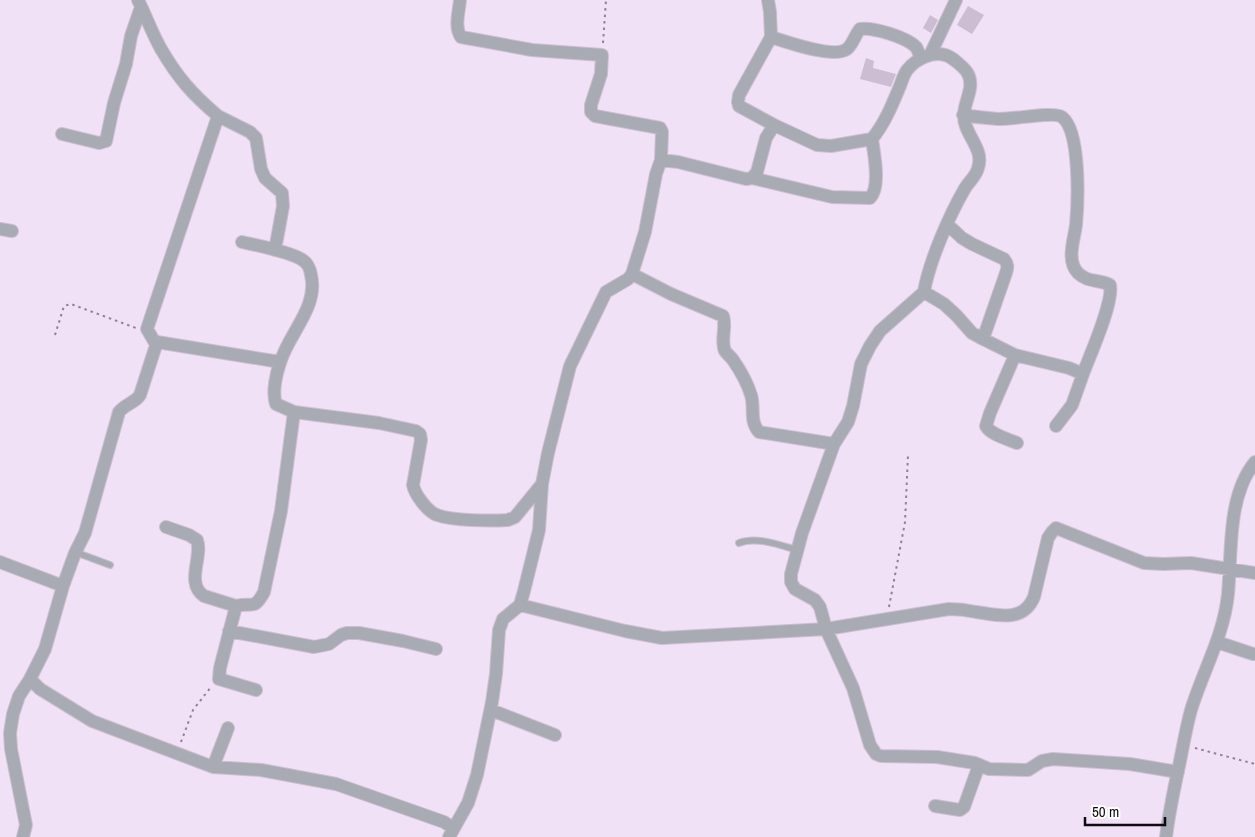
<svg xmlns="http://www.w3.org/2000/svg" width="1255" height="837" font-family="'Archivo Narrow',sans-serif">
  <rect width="100%" height="100%" fill="#f1e1f6"/>
  <path fill="#cdbdd2" d="M 968,6 L 984,15 L 972,34 L 957,25 Z
    M 930,15 L 938,20 L 931,33 L 923,28 Z
    M 866,58 L 874,61 L 873,68 L 896,74 L 891,87 L 860,79 Z"/>
  <g fill="none" stroke-linecap="round" stroke-linejoin="round">
    <g stroke="#cdbfd1" stroke-width="8">
      <path id="lane" d="M 739,543 C 756,536 780,545 797,550
        M 75,552 L 110,565"/>
    </g>
    <g stroke="#cdbfd1" stroke-width="14">
      <path id="street" d="M 460,0 C 459,12 454,27 461,37 L 532,50 L 602,55 L 601,74 L 591,105 L 591,112 L 595,116 L 660,128 L 662,132 L 661,160
        M 768,0 L 770,12 L 771,37 L 739,95 L 738,102 L 739,106 L 774,125
        M 771,37 C 787,42 834,59 847,49 C 853,44 855,35 860,29 C 873,27 906,37 916,47 C 918,50 919,54 921,58
        M 930,55 L 956,0
        M 963,115 C 975,117 986,118 998,119 C 1013,119 1028,116 1044,115 C 1049,115 1058,114 1062,117 C 1081,131 1078,204 1076,225 C 1074,240 1066,261 1078,273 C 1088,283 1099,279 1110,285 C 1114,302 1090,355 1083,374
        M 218,116 L 250,132 L 256,138 L 261,169 L 265,178 L 282,193 L 283,206 L 275,250
        M 62,134 L 99,143 L 106,141 L 114,103 L 126,64 L 131,36 L 141,7
        M 752,178 L 832,197 L 870,198 C 881,187 874,154 872,139
        M 947,224 L 962,238 L 972,244 L 1004,259 C 1008,264 1008,267 1006,273 L 983,339
        M 0,229 L 12,231
        M 242,242 C 259,246 287,251 301,259 C 308,263 310,268 311,275 C 319,307 288,334 280,363 C 276,374 272,393 276,404 L 294,412 L 379,423 L 416,431 L 420,434 L 421,440 L 413,485 C 415,495 428,512 437,515 C 453,521 491,521 508,520 L 515,517 L 542,484
        M 632,274 L 671,294 L 723,316 C 727,328 720,340 725,351 C 727,354 731,357 733,360 C 740,370 747,382 751,395 C 755,407 749,421 759,432 L 834,444
        M 924,292 L 880,331 L 870,346 L 861,364 L 853,406 L 848,422 L 834,444 L 802,533 L 791,574 L 791,582 L 795,589 L 815,600 L 820,607 L 826,629 L 853,688 L 870,745 L 876,754 L 881,756 L 937,757 L 975,763 L 989,769 L 1028,770 L 1042,761 L 1053,759 L 1130,764 L 1178,772
        M 157,342 L 280,362
        M 1015,355 L 990,413 L 986,426 C 991,435 1008,439 1017,443
        M 166,527 L 189,535 L 197,540 C 203,557 185,583 204,596 L 236,606
        M 0,562 L 63,586
        M 520,605 L 625,631 L 662,638 L 826,629 L 949,609 C 958,609 967,610 976,612 C 998,615 1023,623 1034,597 L 1048,538 L 1052,532 L 1056,528 L 1144,563 L 1163,564 L 1191,563 L 1255,573
        M 229,631 L 314,647 L 329,644 L 341,635 L 347,633 L 359,633 L 403,641 L 436,649
        M 1217,642 L 1253,654
        M 30,679 L 40,689 L 92,721 L 213,767 L 261,770 L 336,784 L 444,822 L 453,828
        M 256,690 L 219,679 L 220,668 L 236,606 C 252,602 254,611 264,592 L 281,511 L 294,412
        M 491,710 L 555,735
        M 213,767 L 228,728
        M 935,806 L 960,810 L 964,807 L 979,765
        M 23,837 L 26,825 L 11,749 L 10,733 L 13,714 L 19,696 L 30,679 L 45,649 L 63,586 L 75,553 L 85,533 L 119,412 C 125,404 135,403 140,395 L 157,342 L 154,341 L 147,329 L 218,116 C 192,94 178,78 161,49 C 152,33 146,16 138,0
        M 449,837 L 468,803 L 477,775 L 492,702 L 496,674 L 499,630 L 503,619 L 520,605 L 524,591 L 539,530 L 542,484 L 548,453 L 570,366 L 606,292 L 628,279 L 632,274 L 645,232 L 656,174 L 661,160 L 678,162 L 746,179 L 752,178 L 757,172 L 766,138 L 774,125 L 817,145 L 831,146 L 872,139 C 885,123 892,105 900,86 C 902,81 904,73 908,69 C 916,59 933,51 945,55 C 951,56 966,69 968,74 C 975,87 964,102 964,115 C 963,134 985,148 978,168 C 976,177 968,182 964,190 C 949,216 929,262 924,292 L 944,304 L 956,315 L 972,333 L 983,339 L 1015,355 L 1069,368 L 1083,374 L 1072,405 L 1056,426
        M 1166,837 C 1169,813 1174,789 1179,766 C 1183,747 1186,728 1191,710 C 1203,671 1224,635 1228,594 C 1232,552 1227,496 1255,462"/>
    </g>
    <path stroke="#8e8391" stroke-width="2" stroke-dasharray="2.5 4" stroke-linecap="butt" d="M 603,43 L 606,0
      M 55,335 L 64,306 L 71,304 L 136,328
      M 889,607 L 905,522 L 908,455
      M 181,742 L 193,710 L 211,687
      M 1195,748 L 1255,764"/>
    <use href="#lane" stroke="#a8aab4" stroke-width="6"/>
    <use href="#street" stroke="#a8aab4" stroke-width="12"/>
  </g>
  <path d="M1085 817v8h80v-8" fill="none" stroke="#100b11" stroke-width="2.5"/>
  <text x="1092" y="817" font-size="15" fill="#100b11" stroke="#ffffff" stroke-width="4" paint-order="stroke">50 m</text>
</svg>
